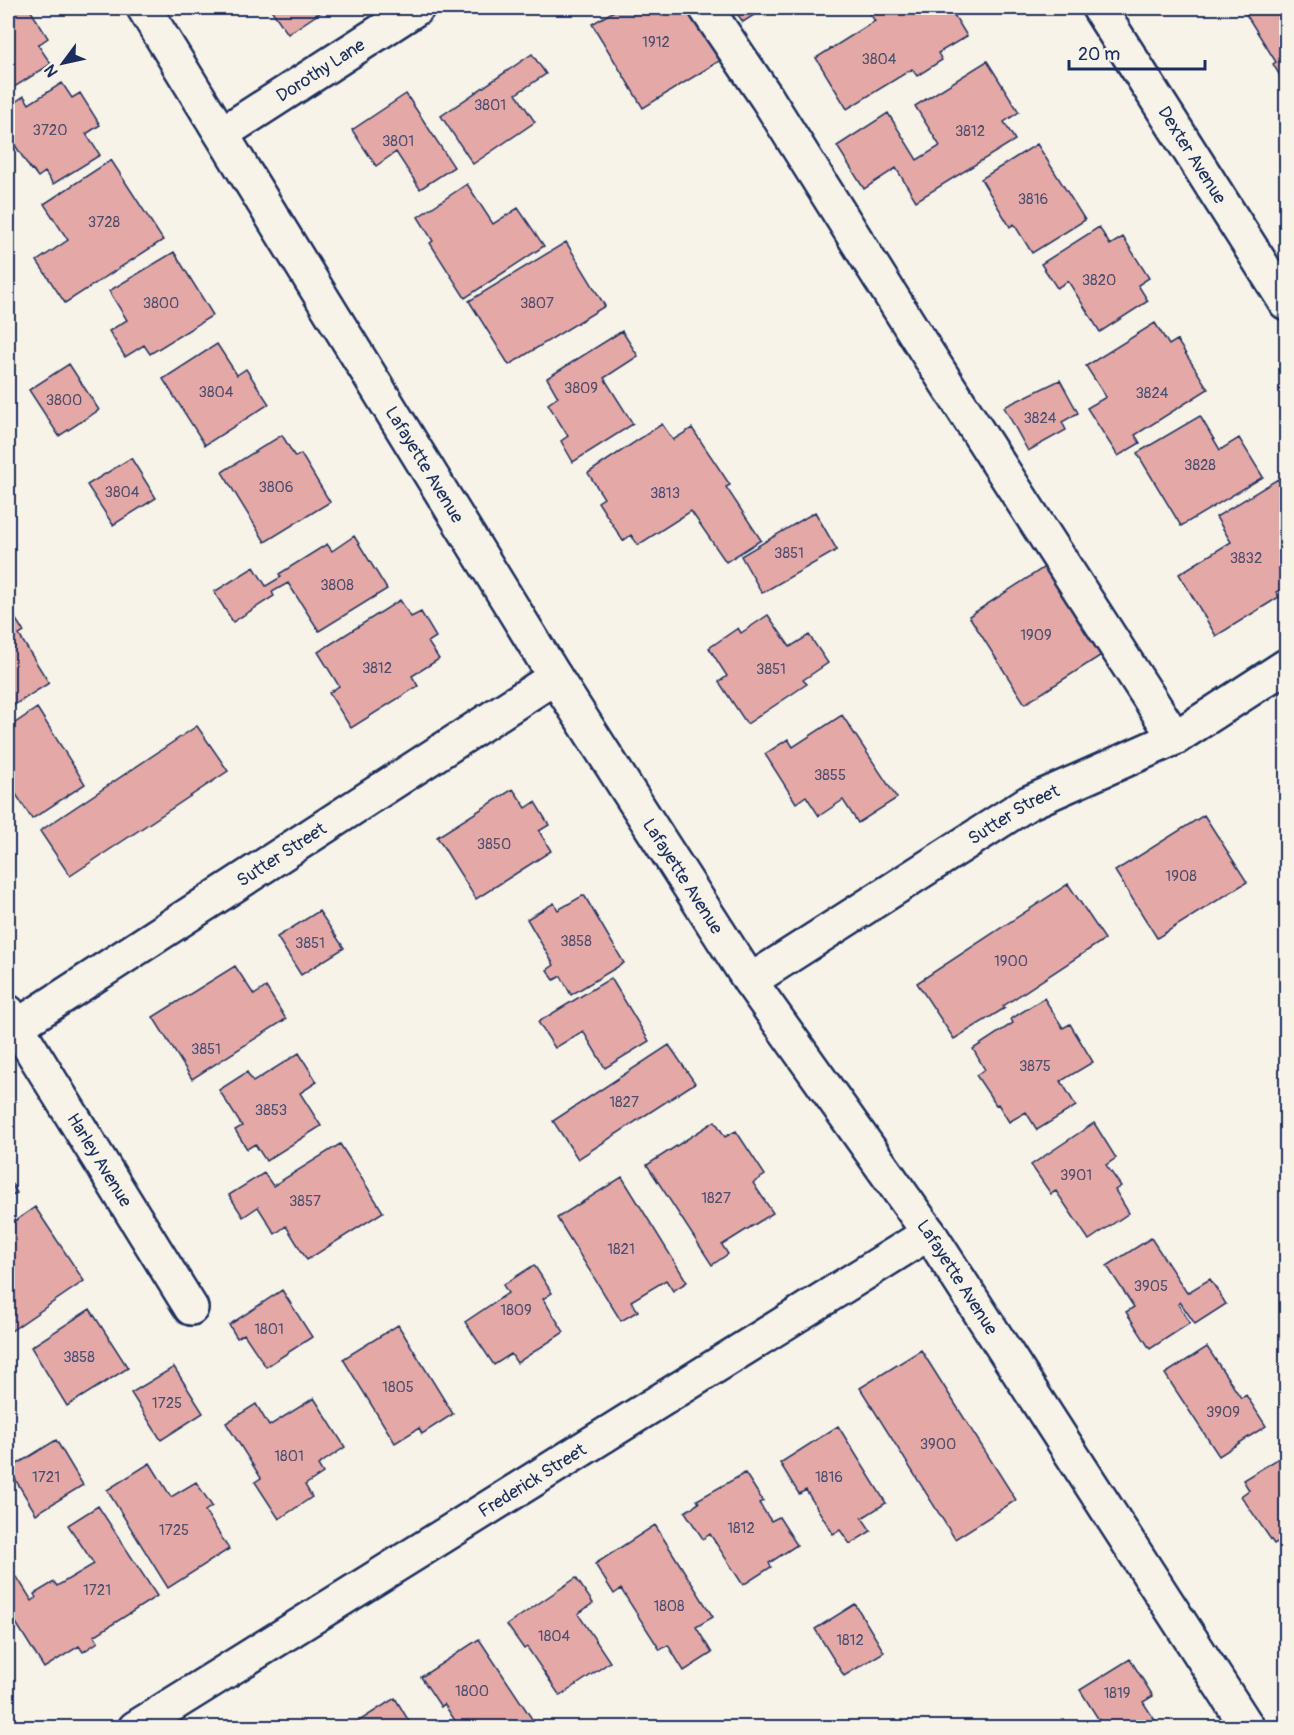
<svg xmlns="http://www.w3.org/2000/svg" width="1294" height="1735" font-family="Pangolin,sans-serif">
  <rect width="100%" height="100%" fill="#f7f3e8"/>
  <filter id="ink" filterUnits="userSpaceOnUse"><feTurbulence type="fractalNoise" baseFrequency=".0167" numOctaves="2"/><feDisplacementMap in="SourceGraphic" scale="12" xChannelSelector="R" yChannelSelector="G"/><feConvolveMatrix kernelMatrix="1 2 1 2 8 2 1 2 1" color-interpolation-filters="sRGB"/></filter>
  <g filter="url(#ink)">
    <path fill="#e4a9a7" stroke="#1b2f5e" stroke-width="1.5" d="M 8,8 L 29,8 L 48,38 L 38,45 L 51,64 L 8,91 Z
      M 270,8 L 327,8 L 288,34 Z
      M 619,8 L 688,8 L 721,60 L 643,108 L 592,24 Z
      M 733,8 L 765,8 L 743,22 Z
      M 866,8 L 955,8 L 951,10 L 967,36 L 938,53 L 942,60 L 917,76 L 912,69 L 847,109 L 816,58 L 875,21 Z
      M 1250,8 L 1286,8 L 1286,86 L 1273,64 L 1276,62 L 1244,11 Z
      M 532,54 L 546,74 L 516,94 L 535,122 L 473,164 L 441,116 Z
      M 987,61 L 1019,112 L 1004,122 L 1015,140 L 916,201 L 896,168 L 864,189 L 837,146 L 888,113 L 917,160 L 940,146 L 915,106 Z
      M 62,83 L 72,98 L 80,93 L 100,125 L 86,134 L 100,155 L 53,184 L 45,172 L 38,177 L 32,169 L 31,170 L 8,134 L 8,107 L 24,96 L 29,104 Z
      M 406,94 L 454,167 L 420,189 L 396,152 L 376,166 L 352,130 Z
      M 1037,144 L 1085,220 L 1032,253 L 1014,224 L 1010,227 L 981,179 Z
      M 111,160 L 163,240 L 65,303 L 37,261 L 68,240 L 44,204 Z
      M 467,184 L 493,224 L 518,208 L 544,246 L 465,298 L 430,243 L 433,241 L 418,217 Z
      M 1099,227 L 1110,245 L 1123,237 L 1149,278 L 1138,285 L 1148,301 L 1100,332 L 1068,281 L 1057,288 L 1041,264 Z
      M 566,242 L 605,306 L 509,365 L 469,301 Z
      M 174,252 L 213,315 L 150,354 L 144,345 L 125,357 L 109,331 L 127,320 L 109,291 Z
      M 1155,323 L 1169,345 L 1177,340 L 1208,389 L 1135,435 L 1140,443 L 1118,456 L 1087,408 L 1106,397 L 1086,366 Z
      M 622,331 L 638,356 L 604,378 L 633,424 L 573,462 L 561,441 L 568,436 L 548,404 L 558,397 L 547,378 Z
      M 217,344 L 237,375 L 246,369 L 269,404 L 205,445 L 163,379 Z
      M 69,364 L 99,410 L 59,436 L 29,390 Z
      M 1060,380 L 1078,413 L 1062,422 L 1066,430 L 1028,451 L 1004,407 Z
      M 1200,416 L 1220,450 L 1239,438 L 1263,477 L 1181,526 L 1137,453 Z
      M 662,424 L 673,440 L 692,428 L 730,485 L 726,487 L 761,540 L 726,562 L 691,511 L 638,545 L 631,535 L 623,541 L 598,502 L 604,498 L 588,473 Z
      M 282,435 L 295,457 L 301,454 L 330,502 L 265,542 L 222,472 Z
      M 131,458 L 156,498 L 113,525 L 87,485 Z
      M 1278,479 L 1286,494 L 1286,586 L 1276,592 L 1279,597 L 1216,636 L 1179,574 L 1231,542 L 1216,517 Z
      M 815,512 L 837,550 L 762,593 L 741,556 Z
      M 354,536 L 387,589 L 319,631 L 288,583 L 272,592 L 274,596 L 233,622 L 214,592 L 254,567 L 266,586 L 281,577 L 279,574 L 327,544 L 332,551 Z
      M 1046,566 L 1103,654 L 1025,704 L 969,616 Z
      M 400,600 L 411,617 L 421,612 L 436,637 L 428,642 L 439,659 L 412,676 L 418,686 L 351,728 L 329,693 L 339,686 L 318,652 Z
      M 8,607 L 24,632 L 19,635 L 49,683 L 8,709 Z
      M 768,615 L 790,647 L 809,635 L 828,663 L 803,680 L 807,684 L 747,724 L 719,682 L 727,676 L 709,648 L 738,628 L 741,633 Z
      M 37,708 L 85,784 L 32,819 L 8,782 L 8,728 Z
      M 842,715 L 897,798 L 858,823 L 843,800 L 819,816 L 806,796 L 796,803 L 765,754 L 788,739 L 793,747 Z
      M 197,726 L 228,771 L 70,876 L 40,831 Z
      M 513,789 L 526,808 L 535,802 L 549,825 L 539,831 L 551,851 L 476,899 L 437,837 Z
      M 1204,815 L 1247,882 L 1157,938 L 1115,871 Z
      M 1068,884 L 1105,939 L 1003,1006 L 1005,1008 L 954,1039 L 917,983 Z
      M 584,895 L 624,963 L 571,995 L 561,976 L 554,980 L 547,970 L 554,965 L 527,919 L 554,903 L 558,910 Z
      M 319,911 L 344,948 L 301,975 L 277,937 Z
      M 235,966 L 254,995 L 266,987 L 286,1019 L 192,1079 L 153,1017 Z
      M 611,978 L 649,1041 L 605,1068 L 583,1031 L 555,1048 L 538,1022 Z
      M 1044,998 L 1063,1028 L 1070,1024 L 1093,1062 L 1061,1081 L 1076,1106 L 1037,1130 L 1026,1112 L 1009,1122 L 998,1104 L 996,1105 L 976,1075 L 985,1070 L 973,1049 L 1013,1023 L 1011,1019 Z
      M 669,1045 L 695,1083 L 578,1159 L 553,1121 Z
      M 299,1053 L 317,1082 L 300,1093 L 321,1126 L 266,1161 L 255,1144 L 247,1149 L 235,1130 L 242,1126 L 219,1090 L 247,1072 L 253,1082 Z
      M 715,1121 L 725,1137 L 736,1131 L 765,1175 L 753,1183 L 773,1213 L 722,1245 L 728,1254 L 712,1265 L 647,1165 Z
      M 1094,1123 L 1116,1158 L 1106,1165 L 1121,1186 L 1115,1190 L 1129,1213 L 1089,1240 L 1056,1191 L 1051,1194 L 1031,1165 Z
      M 340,1144 L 383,1212 L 307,1260 L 286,1226 L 275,1234 L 258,1207 L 243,1217 L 229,1195 L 264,1173 L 273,1186 Z
      M 622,1177 L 687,1282 L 673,1291 L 666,1280 L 631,1301 L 638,1311 L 621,1321 L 557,1218 Z
      M 8,1178 L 17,1193 L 8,1198 Z
      M 35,1207 L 84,1281 L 8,1333 L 8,1226 Z
      M 1151,1238 L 1187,1293 L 1210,1279 L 1226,1304 L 1195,1324 L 1180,1302 L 1178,1304 L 1190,1323 L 1150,1349 L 1126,1312 L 1134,1307 L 1107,1266 Z
      M 534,1265 L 552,1293 L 543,1299 L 564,1332 L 517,1363 L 511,1354 L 494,1365 L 465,1322 L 508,1293 L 503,1285 Z
      M 282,1290 L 312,1337 L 266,1367 L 244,1334 L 237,1338 L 229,1325 Z
      M 90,1309 L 128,1368 L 67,1406 L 31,1347 Z
      M 398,1325 L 453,1414 L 422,1434 L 419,1428 L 395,1443 L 343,1359 Z
      M 1207,1347 L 1241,1398 L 1246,1395 L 1266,1426 L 1219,1456 L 1165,1374 Z
      M 921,1350 L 1016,1500 L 955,1539 L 860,1388 Z
      M 174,1367 L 203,1413 L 161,1440 L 131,1393 Z
      M 314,1398 L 345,1447 L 318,1465 L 323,1473 L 305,1485 L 312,1497 L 279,1519 L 255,1482 L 261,1478 L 226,1423 L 256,1404 L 269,1426 Z
      M 838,1426 L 886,1503 L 862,1518 L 871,1531 L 850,1544 L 840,1530 L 833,1534 L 806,1490 L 799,1494 L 780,1463 Z
      M 56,1440 L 83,1485 L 36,1514 L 9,1469 Z
      M 1286,1454 L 1286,1537 L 1274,1544 L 1241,1496 L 1249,1490 L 1243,1480 Z
      M 150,1463 L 171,1497 L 196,1482 L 212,1506 L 205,1511 L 229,1549 L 168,1588 L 107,1490 Z
      M 745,1473 L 763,1501 L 759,1503 L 771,1521 L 779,1517 L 797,1545 L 769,1563 L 771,1567 L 743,1585 L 710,1534 L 703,1539 L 685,1512 L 699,1503 L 697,1500 Z
      M 98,1506 L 157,1596 L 94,1636 L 98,1642 L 83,1652 L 79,1646 L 44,1668 L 8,1610 L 8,1583 L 17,1577 L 32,1601 L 36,1598 L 34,1594 L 54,1582 L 57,1586 L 94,1564 L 68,1525 Z
      M 655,1525 L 713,1617 L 696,1627 L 712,1653 L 684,1671 L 668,1645 L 660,1650 L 621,1589 L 614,1594 L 595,1564 Z
      M 576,1578 L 593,1603 L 578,1614 L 610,1662 L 560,1696 L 527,1647 L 524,1649 L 507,1625 Z
      M 855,1604 L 884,1652 L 844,1676 L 815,1629 Z
      M 479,1639 L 538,1728 L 460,1728 L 444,1704 L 441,1707 L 421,1677 Z
      M 1130,1659 L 1153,1696 L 1143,1702 L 1160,1728 L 1088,1728 L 1099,1720 L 1080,1690 Z
      M 395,1698 L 413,1728 L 348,1728 Z"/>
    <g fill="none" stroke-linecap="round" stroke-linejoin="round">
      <g stroke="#1b2f5e" stroke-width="38">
        <g id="minor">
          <path id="s1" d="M 144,8 L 555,677 L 750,981 L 929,1233 L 1248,1728"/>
          <path d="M 706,8 L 767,98 L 924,348 L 1175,738"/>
          <path id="s2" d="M 1099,8 L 1286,303"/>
          <path id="s3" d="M 223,133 L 417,8"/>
          <path id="s4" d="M 750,981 L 1028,803 L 1175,738 L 1286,666"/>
          <path id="s5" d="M 8,1012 L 191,1308"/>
          <path id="s6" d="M 8,1032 L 555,677"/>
          <path id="s7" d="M 135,1728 L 929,1233"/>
        </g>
      </g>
      <use href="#minor" stroke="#f7f3e8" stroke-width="33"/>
    </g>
  </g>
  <g text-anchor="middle" stroke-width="6" stroke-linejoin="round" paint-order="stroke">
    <g font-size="15" fill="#4d4e70">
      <text x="656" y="47">1912</text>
      <text x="879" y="64">3804</text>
      <text x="490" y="110">3801</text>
      <text x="50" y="135">3720</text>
      <text x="970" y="136">3812</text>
      <text x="398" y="146">3801</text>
      <text x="1033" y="204">3816</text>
      <text x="104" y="227">3728</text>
      <text x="1099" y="285">3820</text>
      <text x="161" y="308">3800</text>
      <text x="537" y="308">3807</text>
      <text x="581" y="393">3809</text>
      <text x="216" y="397">3804</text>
      <text x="1152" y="398">3824</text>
      <text x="64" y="405">3800</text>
      <text x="1040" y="423">3824</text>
      <text x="1200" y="470">3828</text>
      <text x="276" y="492">3806</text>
      <text x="122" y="497">3804</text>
      <text x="665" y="498">3813</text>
      <text x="789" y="558">3851</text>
      <text x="1246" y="563">3832</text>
      <text x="337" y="590">3808</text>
      <text x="1036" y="640">1909</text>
      <text x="377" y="673">3812</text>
      <text x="771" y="674">3851</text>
      <text x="830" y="780">3855</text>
      <text x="494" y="849">3850</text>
      <text x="1181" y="881">1908</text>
      <text x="576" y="946">3858</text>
      <text x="310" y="948">3851</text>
      <text x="1011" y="966">1900</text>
      <text x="206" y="1054">3851</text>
      <text x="1035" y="1071">3875</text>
      <text x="624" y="1107">1827</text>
      <text x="271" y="1115">3853</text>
      <text x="1076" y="1180">3901</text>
      <text x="716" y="1203">1827</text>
      <text x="305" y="1206">3857</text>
      <text x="621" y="1254">1821</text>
      <text x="1151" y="1291">3905</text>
      <text x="516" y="1315">1809</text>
      <text x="269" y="1334">1801</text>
      <text x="79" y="1362">3858</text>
      <text x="398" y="1392">1805</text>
      <text x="167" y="1408">1725</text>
      <text x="1223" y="1417">3909</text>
      <text x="938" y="1449">3900</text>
      <text x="289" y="1461">1801</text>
      <text x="46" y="1482">1721</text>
      <text x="829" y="1482">1816</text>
      <text x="741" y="1533">1812</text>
      <text x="174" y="1535">1725</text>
      <text x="97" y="1595">1721</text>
      <text x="669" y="1611">1808</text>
      <text x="554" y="1641">1804</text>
      <text x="850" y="1645">1812</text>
      <text x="472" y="1696">1800</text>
      <text x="1117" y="1698">1819</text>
    </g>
    <g font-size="18" fill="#1b2f5e" stroke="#f7f3e8">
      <text dy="6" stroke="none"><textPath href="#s3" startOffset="116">Dorothy Lane</textPath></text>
      <text dy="6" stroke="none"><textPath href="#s2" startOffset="174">Dexter Avenue</textPath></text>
      <text dy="6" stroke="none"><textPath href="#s1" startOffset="536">Lafayette Avenue</textPath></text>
      <text dy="6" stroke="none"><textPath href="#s4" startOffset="312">Sutter Street</textPath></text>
      <text dy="6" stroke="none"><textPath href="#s6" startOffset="326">Sutter Street</textPath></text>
      <text dy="6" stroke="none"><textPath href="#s1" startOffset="1022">Lafayette Avenue</textPath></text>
      <text dy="6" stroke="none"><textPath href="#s5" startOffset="174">Harley Avenue</textPath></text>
      <text dy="6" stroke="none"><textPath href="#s1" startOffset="1508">Lafayette Avenue</textPath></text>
      <text dy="6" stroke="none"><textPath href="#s7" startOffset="468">Frederick Street</textPath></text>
    </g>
  </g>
  <rect width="1294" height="1735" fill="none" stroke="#f7f3e8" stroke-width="30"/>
  <rect x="15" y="15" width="1264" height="1705" fill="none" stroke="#1b2f5e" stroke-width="2" filter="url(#ink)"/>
  <g transform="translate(63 63) rotate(237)" stroke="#f7f3e8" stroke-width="4.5" paint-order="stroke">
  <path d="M0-4.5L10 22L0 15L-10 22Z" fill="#1b2f5e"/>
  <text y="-9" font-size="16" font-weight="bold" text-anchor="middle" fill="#1b2f5e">N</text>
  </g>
  <path d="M1069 60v9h136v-9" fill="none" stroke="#1b2f5e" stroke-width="3"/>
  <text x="1078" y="60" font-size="18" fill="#1b2f5e" stroke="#f7f3e8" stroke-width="4.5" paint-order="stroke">20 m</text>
</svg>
